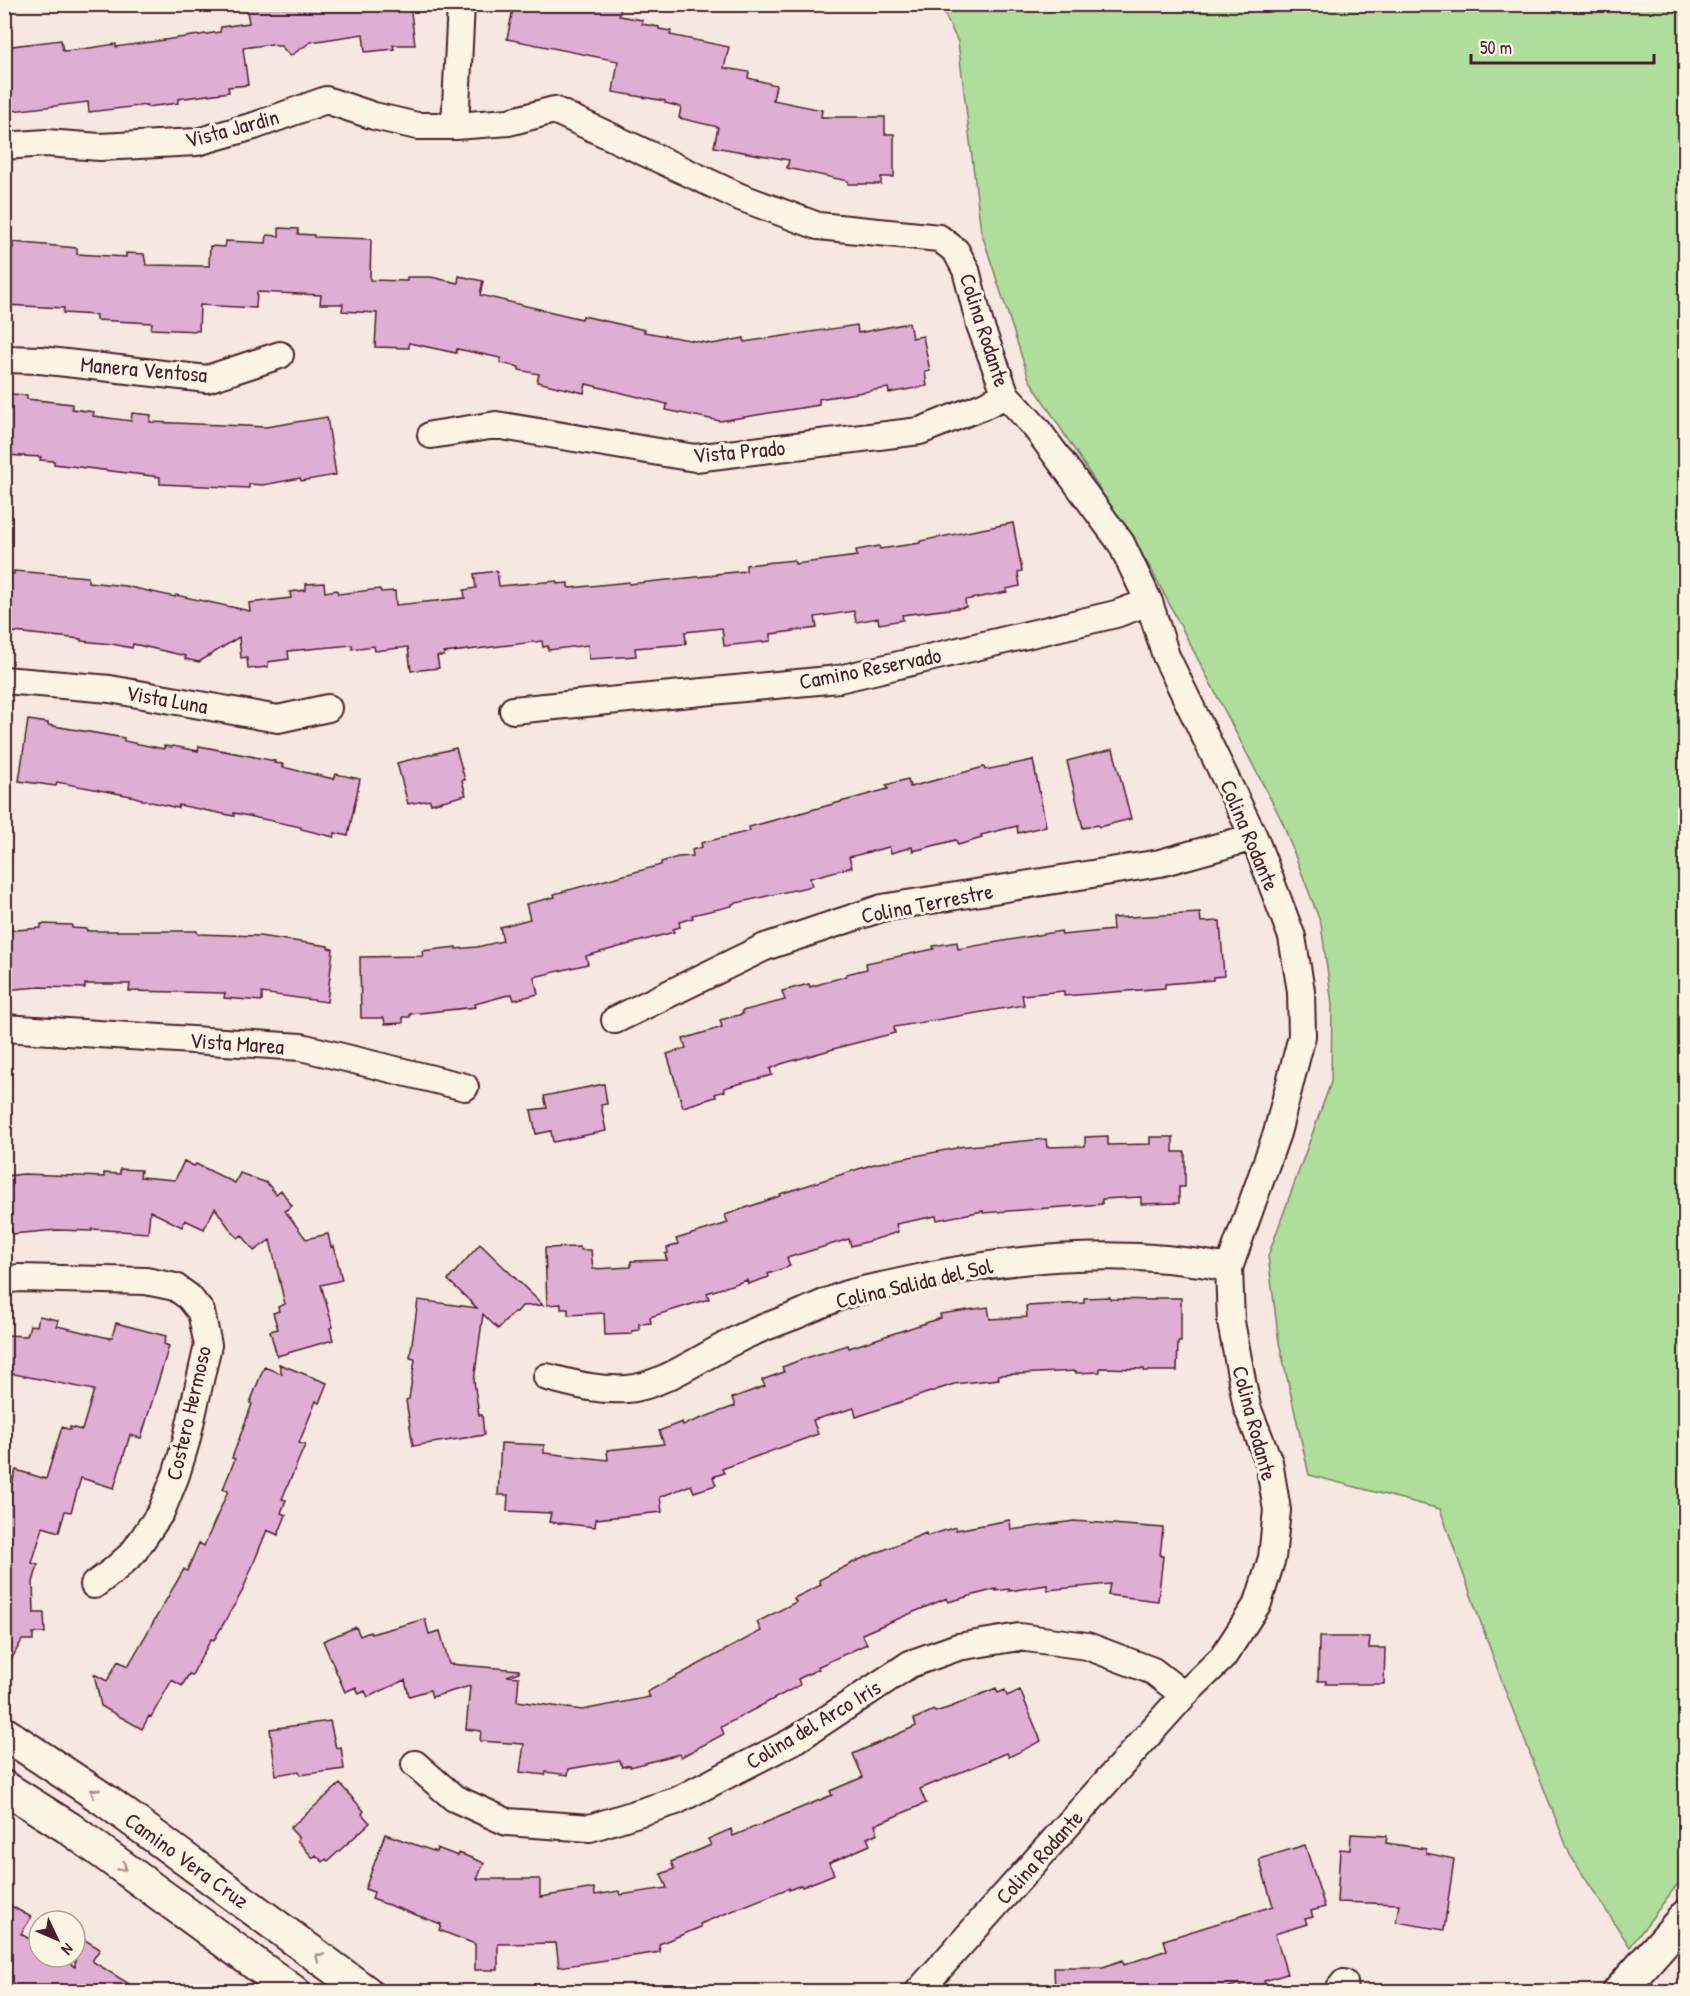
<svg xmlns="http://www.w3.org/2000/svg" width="1690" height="1996" font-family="'Patrick Hand',sans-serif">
  <rect width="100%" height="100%" fill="#f6e7e1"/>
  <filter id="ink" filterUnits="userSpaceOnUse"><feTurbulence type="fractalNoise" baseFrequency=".0167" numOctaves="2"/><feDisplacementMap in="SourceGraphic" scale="12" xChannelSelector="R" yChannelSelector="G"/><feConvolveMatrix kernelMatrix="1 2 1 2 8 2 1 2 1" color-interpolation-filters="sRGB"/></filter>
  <g filter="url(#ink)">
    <path fill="#aedd9c" stroke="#7c7e64" stroke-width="1.5" d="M 940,5 L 1685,5 L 1686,1873 L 1630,1947 L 1570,1855 L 1505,1690 L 1440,1509 L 1309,1475 L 1279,1342 L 1268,1256 L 1331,1082 L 1332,1004 L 1321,924 L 1282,821 L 1151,569 L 1029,379 L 981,231 L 958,42 Z"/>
    <path fill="#deafd2" stroke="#4a1f2b" stroke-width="1.5" d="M 246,4 L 410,4 L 415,45 L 393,45 L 394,49 L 365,52 L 363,34 L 311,42 L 290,56 L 281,46 L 277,46 L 272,44 L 243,48 L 248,85 L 228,87 L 229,92 L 178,99 L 178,103 L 147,107 L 147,105 L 89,112 L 88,102 L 4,112 L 4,47 L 61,40 L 63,51 L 76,50 L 116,44 L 116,47 L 220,32 L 221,27 L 249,23 Z
      M 514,4 L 622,4 L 619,16 L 642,20 L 642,24 L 659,27 L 659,29 L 671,31 L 670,35 L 729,47 L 724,68 L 749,72 L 748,78 L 776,85 L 773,100 L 822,110 L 821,117 L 885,117 L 885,134 L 894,134 L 894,177 L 881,177 L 881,184 L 848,184 L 848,181 L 787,168 L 789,160 L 714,147 L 718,127 L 679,118 L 681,107 L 665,103 L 665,101 L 613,92 L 618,61 L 507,39 Z
      M 279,228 L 298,229 L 298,234 L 314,235 L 314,237 L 371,239 L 370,280 L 407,281 L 407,277 L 431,277 L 458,283 L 459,276 L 483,281 L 480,295 L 582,319 L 583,316 L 645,330 L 644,332 L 712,344 L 744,338 L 744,342 L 857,325 L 858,333 L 909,323 L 912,338 L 923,336 L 930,371 L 925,372 L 927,386 L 889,393 L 888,388 L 819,399 L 819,405 L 720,421 L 666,410 L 667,404 L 586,384 L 584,393 L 537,382 L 539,374 L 519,370 L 519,367 L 500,363 L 501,358 L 457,349 L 456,353 L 409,343 L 409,348 L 375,347 L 377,313 L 342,311 L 343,304 L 320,304 L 321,295 L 257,292 L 256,308 L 200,305 L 199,331 L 151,329 L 152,323 L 96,320 L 96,315 L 63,313 L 64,308 L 4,305 L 4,247 L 13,248 L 13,242 L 77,248 L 77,254 L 126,257 L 126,253 L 144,254 L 146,265 L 209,266 L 210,246 L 225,247 L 226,241 L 266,243 L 267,235 L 279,236 Z
      M 8,394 L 27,395 L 27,399 L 72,404 L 72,409 L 94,412 L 93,416 L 131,421 L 132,413 L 151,415 L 150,422 L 266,427 L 327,417 L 336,475 L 301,481 L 300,478 L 263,485 L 249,484 L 249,488 L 160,484 L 160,477 L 54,464 L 54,461 L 40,460 L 41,457 L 4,455 L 4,401 L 8,401 Z
      M 1013,523 L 1022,571 L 1018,572 L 1020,586 L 1006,589 L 1007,592 L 965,600 L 966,607 L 902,615 L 903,620 L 879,624 L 878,618 L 856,622 L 854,611 L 815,617 L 817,628 L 771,634 L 771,641 L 724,646 L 722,628 L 685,632 L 686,644 L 635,648 L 636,656 L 589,659 L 588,645 L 548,650 L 548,646 L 543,647 L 542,641 L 444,653 L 444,656 L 437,656 L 439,668 L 411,671 L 408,647 L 375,651 L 374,646 L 352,649 L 352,645 L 288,651 L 289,659 L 268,662 L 268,667 L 248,669 L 247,657 L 241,658 L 239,637 L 199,662 L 185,659 L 186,656 L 133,644 L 132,648 L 112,644 L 81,641 L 81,639 L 4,631 L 4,573 L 14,574 L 14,571 L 88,577 L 88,582 L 125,586 L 175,597 L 176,595 L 250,611 L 249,603 L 291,598 L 290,592 L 306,590 L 306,584 L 324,583 L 325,592 L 337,590 L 338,594 L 380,589 L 381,592 L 395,591 L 396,605 L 465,598 L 464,590 L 476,588 L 474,574 L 497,571 L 499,586 L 557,581 L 557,584 L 568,583 L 568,587 L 570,588 L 629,582 L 629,584 L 716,575 L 716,574 L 746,571 L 746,565 L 794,560 L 795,564 L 857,556 L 856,550 L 879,546 L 880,549 L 920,543 L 920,541 Z
      M 28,720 L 48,723 L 48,725 L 124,738 L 124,741 L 164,749 L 164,746 L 172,747 L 173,746 L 198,751 L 199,746 L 275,761 L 274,763 L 283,764 L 282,767 L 334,779 L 336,774 L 360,779 L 348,836 L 335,833 L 334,837 L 301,829 L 301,827 L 234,813 L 234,816 L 179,805 L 178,808 L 142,800 L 142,799 L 131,796 L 57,782 L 56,786 L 19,781 Z
      M 456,748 L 465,780 L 462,780 L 466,795 L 431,804 L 430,800 L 408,804 L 397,763 Z
      M 1113,749 L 1131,819 L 1099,827 L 1098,825 L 1083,828 L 1067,761 Z
      M 1033,760 L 1046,826 L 1018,833 L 1017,826 L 981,835 L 982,838 L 958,845 L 956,840 L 913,851 L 912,847 L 891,853 L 889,847 L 849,857 L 852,867 L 810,878 L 812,886 L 732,904 L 732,906 L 692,915 L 693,918 L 679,922 L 680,927 L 673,929 L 674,932 L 586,956 L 588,964 L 534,977 L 538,994 L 514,1000 L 512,994 L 475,1004 L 476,1007 L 410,1014 L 410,1017 L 403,1017 L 403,1023 L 385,1024 L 384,1018 L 361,1018 L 360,957 L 423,956 L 422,951 L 456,947 L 456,949 L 477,947 L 503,941 L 500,927 L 530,919 L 526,904 L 555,897 L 554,894 L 661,865 L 661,862 L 678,857 L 693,856 L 692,850 L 702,847 L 701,843 L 750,831 L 749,827 L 888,789 L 886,785 L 908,779 L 910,787 L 984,767 L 985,770 Z
      M 1200,913 L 1201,922 L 1220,921 L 1224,976 L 1213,977 L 1213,980 L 1165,984 L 1165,988 L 1064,996 L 1064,991 L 1022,995 L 1024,1005 L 894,1027 L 895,1033 L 844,1046 L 781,1064 L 770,1069 L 772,1075 L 724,1088 L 725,1091 L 715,1094 L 716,1097 L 683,1107 L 667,1054 L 686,1048 L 683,1039 L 722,1027 L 720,1020 L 743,1014 L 742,1011 L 785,1000 L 782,991 L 809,984 L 810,987 L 846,976 L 846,974 L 867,969 L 866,963 L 934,949 L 933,946 L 957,942 L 958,949 L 1061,931 L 1062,935 L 1113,930 L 1112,918 Z
      M 41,924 L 72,925 L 72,928 L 87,929 L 87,931 L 197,931 L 198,934 L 259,936 L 328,946 L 328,948 L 333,949 L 327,1002 L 262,993 L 262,1001 L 224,998 L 225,993 L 129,991 L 130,984 L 85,984 L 85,988 L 39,987 L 4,990 L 4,931 L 41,928 Z
      M 604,1084 L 607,1104 L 601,1105 L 606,1131 L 553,1142 L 551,1131 L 536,1134 L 531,1110 L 547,1108 L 544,1096 Z
      M 1108,1136 L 1108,1145 L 1150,1144 L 1150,1137 L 1173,1137 L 1173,1152 L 1185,1152 L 1185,1187 L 1179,1187 L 1179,1203 L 1141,1204 L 1141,1197 L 1102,1199 L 1102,1204 L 983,1213 L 983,1211 L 937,1220 L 936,1216 L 896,1224 L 898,1232 L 873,1240 L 851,1246 L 849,1239 L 787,1258 L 790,1266 L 768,1274 L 769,1277 L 748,1284 L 747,1280 L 707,1293 L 709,1299 L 650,1317 L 651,1323 L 639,1324 L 639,1330 L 632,1331 L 632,1334 L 605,1335 L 604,1313 L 568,1315 L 568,1309 L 561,1309 L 561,1304 L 547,1305 L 545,1248 L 580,1247 L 581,1250 L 591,1250 L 593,1269 L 631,1267 L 631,1261 L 667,1260 L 665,1254 L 668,1253 L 667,1248 L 678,1244 L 676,1239 L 728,1223 L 725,1215 L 780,1196 L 780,1194 L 874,1164 L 957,1148 L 957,1147 L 1046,1139 L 1047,1147 L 1085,1146 L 1085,1137 Z
      M 184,1161 L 194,1166 L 196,1164 L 235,1183 L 240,1173 L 267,1183 L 276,1194 L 281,1190 L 292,1206 L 285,1211 L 306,1239 L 328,1234 L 331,1247 L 334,1246 L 342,1280 L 321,1285 L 333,1327 L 330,1328 L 333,1340 L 277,1356 L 270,1331 L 278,1329 L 273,1313 L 279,1311 L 278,1307 L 285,1304 L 270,1240 L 254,1251 L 242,1235 L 238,1238 L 232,1232 L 215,1208 L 204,1229 L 185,1220 L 182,1227 L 150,1211 L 148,1233 L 92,1229 L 92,1231 L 57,1230 L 12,1234 L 11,1228 L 4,1229 L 4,1176 L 24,1174 L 104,1177 L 104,1173 L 120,1174 L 120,1169 L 141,1170 L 140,1177 L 175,1180 Z
      M 480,1244 L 543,1305 L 522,1306 L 516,1313 L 514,1312 L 498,1329 L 483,1314 L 474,1381 L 479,1415 L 482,1415 L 484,1435 L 413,1446 L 406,1400 L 409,1399 L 415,1359 L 410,1358 L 418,1300 L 477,1308 L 448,1280 Z
      M 1110,1297 L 1110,1299 L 1155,1300 L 1155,1298 L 1181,1298 L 1181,1342 L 1178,1342 L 1177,1371 L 1144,1371 L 1144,1369 L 1100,1368 L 1100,1372 L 1076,1373 L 1076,1371 L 998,1375 L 999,1379 L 954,1384 L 856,1417 L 854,1408 L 813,1420 L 818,1434 L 722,1469 L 724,1473 L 713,1477 L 716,1485 L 694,1492 L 691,1485 L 660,1497 L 662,1512 L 596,1519 L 595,1527 L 549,1522 L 551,1513 L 507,1511 L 508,1495 L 498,1495 L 501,1443 L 544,1445 L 544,1453 L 608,1460 L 607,1450 L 664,1444 L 659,1431 L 682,1422 L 683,1425 L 735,1406 L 732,1398 L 765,1386 L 762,1380 L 784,1372 L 782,1367 L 806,1358 L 848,1345 L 849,1348 L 941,1318 L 940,1314 L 988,1307 L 990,1319 L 1027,1317 L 1026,1306 L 1084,1303 L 1084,1298 Z
      M 39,1316 L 58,1320 L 57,1326 L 109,1338 L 112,1337 L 116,1323 L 166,1336 L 164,1344 L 169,1346 L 141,1438 L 130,1435 L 114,1488 L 81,1478 L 71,1512 L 65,1511 L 59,1532 L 43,1527 L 32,1563 L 38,1565 L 33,1582 L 34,1613 L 44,1613 L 45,1633 L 33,1633 L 33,1640 L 22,1640 L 4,1673 L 4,1512 L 16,1470 L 46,1479 L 62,1427 L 70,1430 L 70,1427 L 82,1430 L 94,1390 L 4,1372 L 4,1335 L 27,1336 L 30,1325 L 37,1326 Z
      M 279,1364 L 327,1383 L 319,1403 L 316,1401 L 299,1443 L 305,1445 L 282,1499 L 286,1500 L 281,1513 L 286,1515 L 278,1535 L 267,1530 L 242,1592 L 214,1640 L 211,1639 L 192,1675 L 189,1674 L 182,1686 L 172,1680 L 151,1717 L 149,1716 L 142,1729 L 101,1706 L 94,1674 L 107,1681 L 118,1661 L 128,1666 L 184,1569 L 187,1571 L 199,1543 L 204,1546 L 228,1491 L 223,1489 L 235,1459 L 232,1458 L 252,1404 L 250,1403 L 264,1367 L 282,1374 Z
      M 1010,1520 L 1011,1530 L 1074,1521 L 1163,1528 L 1160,1556 L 1163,1556 L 1158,1601 L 1108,1595 L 1110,1584 L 1047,1590 L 1047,1585 L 1009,1591 L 1009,1589 L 996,1591 L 996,1589 L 948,1602 L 947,1598 L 862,1634 L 867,1644 L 817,1667 L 819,1669 L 798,1679 L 800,1685 L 721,1727 L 724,1734 L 681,1757 L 679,1754 L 630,1767 L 630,1765 L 622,1767 L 620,1760 L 569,1769 L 568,1775 L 546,1772 L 545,1775 L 520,1772 L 524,1744 L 480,1741 L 481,1731 L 466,1729 L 470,1686 L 432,1697 L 430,1690 L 409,1696 L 405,1680 L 368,1697 L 365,1691 L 359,1694 L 356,1687 L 345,1692 L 323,1641 L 356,1627 L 360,1636 L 370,1632 L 371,1634 L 425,1619 L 429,1634 L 440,1631 L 449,1664 L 519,1670 L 519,1672 L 507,1676 L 519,1677 L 517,1701 L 582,1710 L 650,1697 L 647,1692 L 761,1631 L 757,1622 L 796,1602 L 794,1598 L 821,1585 L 819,1580 L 856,1561 L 926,1533 L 927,1536 L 956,1527 L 956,1530 Z
      M 1319,1637 L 1370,1637 L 1369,1648 L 1385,1648 L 1384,1684 L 1326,1684 L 1326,1681 L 1318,1681 Z
      M 996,1688 L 998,1693 L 1005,1690 L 1007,1696 L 1020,1690 L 1041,1741 L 1009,1757 L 1007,1753 L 920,1789 L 926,1803 L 875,1825 L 878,1833 L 867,1838 L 870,1845 L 829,1863 L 834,1874 L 832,1875 L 802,1887 L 801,1885 L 789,1890 L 789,1888 L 700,1924 L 701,1927 L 659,1944 L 660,1952 L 559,1967 L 556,1943 L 498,1944 L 498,1970 L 475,1970 L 475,1944 L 439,1930 L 441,1924 L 372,1899 L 374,1892 L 365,1889 L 385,1834 L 436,1852 L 437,1848 L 458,1856 L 459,1853 L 484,1863 L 477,1879 L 540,1879 L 540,1897 L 594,1888 L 595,1895 L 619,1891 L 620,1895 L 667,1888 L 661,1874 L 674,1869 L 671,1862 L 711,1845 L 708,1839 L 731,1829 L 733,1836 L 832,1795 L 830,1791 L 863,1777 L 853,1754 L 916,1726 L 914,1719 L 934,1710 L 935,1712 L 951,1707 Z
      M 330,1721 L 336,1748 L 341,1747 L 344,1769 L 300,1775 L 299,1771 L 276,1775 L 270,1729 Z
      M 340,1784 L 364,1811 L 362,1814 L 370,1823 L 328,1861 L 326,1859 L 323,1862 L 316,1855 L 313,1858 L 297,1840 L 299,1838 L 290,1828 Z
      M 1351,1834 L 1387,1836 L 1386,1843 L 1426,1849 L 1426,1853 L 1454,1859 L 1444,1930 L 1396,1922 L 1399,1904 L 1337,1902 L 1340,1849 L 1350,1850 Z
      M 1305,1845 L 1325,1907 L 1311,1911 L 1313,1917 L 1305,1919 L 1307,1924 L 1275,1934 L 1287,1974 L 1264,1981 L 1266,1987 L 1252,1992 L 1242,1992 L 1239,1984 L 1215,1992 L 1055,1992 L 1054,1967 L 1103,1967 L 1123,1960 L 1124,1965 L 1167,1950 L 1164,1940 L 1273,1906 L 1259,1859 Z
      M 4,1902 L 31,1917 L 21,1934 L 39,1945 L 39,1957 L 58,1957 L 75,1967 L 75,1934 L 100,1949 L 92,1961 L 142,1992 L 4,1992 Z"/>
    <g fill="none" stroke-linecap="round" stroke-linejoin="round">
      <g stroke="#4a1f2b" stroke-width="30">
        <path id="minor" d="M 455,126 L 461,4
          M 4,146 L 46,143 L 100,147 L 197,142 L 254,126 L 326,100 L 374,116 L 417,126 L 455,126 L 509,122 L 554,110 L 740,197 L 818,226 L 939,238 L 956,251 L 966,270 L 980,325 L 1006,395 L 1036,428 L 1121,543 L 1149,602 L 1166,656 L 1254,837 L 1292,937 L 1301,991 L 1302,1036 L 1277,1133 L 1229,1268 L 1231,1322 L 1247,1407 L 1269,1462 L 1277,1510 L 1272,1558 L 1258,1603 L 1223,1657 L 1184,1695 L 918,1992
          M 4,359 L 40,360 L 207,379 L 280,355
          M 431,435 L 496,425 L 695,458 L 920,431 L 983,406 L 1006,395
          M 4,680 L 110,689 L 278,719 L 328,708
          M 513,710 L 839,679 L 1116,614 L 1149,602
          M 615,1020 L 765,947 L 882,908 L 1160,863 L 1254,837
          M 4,1028 L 301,1047 L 465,1087
          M 4,1280 L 19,1278 L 146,1281 L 175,1287 L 189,1297 L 201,1312 L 208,1345 L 186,1442 L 176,1475 L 161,1512 L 133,1553 L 114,1570 L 94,1585
          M 547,1377 C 574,1384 598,1391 627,1389 C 661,1387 706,1354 738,1339 C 757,1329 777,1323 797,1315 C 813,1308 830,1300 847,1294 C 864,1289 883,1286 900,1282 C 1007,1257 1121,1246 1229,1268
          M 415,1764 L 454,1798 L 507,1822 L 590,1828 L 676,1801 L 797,1739 L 910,1664 L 958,1647 L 1019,1637 L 1087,1646 L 1153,1671 L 1184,1695
          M 1337,1992 L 1344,1983"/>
      </g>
      <g stroke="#4a1f2b" stroke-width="36">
        <path id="major" d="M 4,1733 L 105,1800 L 366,1992
          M 4,1787 L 69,1828 L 294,1992
          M 1619,1992 L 1686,1916"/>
      </g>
      <use href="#minor" stroke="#fcf5e5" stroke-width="26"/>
      <use href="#major" stroke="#fcf5e5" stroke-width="32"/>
    </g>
    <defs><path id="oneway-chevron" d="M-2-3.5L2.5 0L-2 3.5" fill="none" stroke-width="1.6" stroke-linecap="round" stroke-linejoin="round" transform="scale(1.5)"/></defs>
    <g stroke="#a38a88">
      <use href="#oneway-chevron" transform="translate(94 1792) rotate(-147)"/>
      <use href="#oneway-chevron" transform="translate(123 1867) rotate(36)"/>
      <use href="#oneway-chevron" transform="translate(319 1957) rotate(-144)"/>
    </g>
  </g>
  <g text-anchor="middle" stroke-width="6" stroke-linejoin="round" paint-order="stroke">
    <g font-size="22" fill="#4a1f2b" stroke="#fcf5e5">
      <text transform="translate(232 128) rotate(-15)" y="8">Vista Jardin</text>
      <text transform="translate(985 330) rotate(72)" y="8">Colina Rodante</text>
      <text transform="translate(144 369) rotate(5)" y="8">Manera Ventosa</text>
      <text transform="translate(739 451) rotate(-5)" y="8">Vista Prado</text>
      <text transform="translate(870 668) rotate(-11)" y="8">Camino Reservado</text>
      <text transform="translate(167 699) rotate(10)" y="8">Vista Luna</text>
      <text transform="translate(1250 835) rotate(67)" y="8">Colina Rodante</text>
      <text transform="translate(927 903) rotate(-11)" y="8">Colina Terrestre</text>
      <text transform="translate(237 1043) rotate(4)" y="8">Vista Marea</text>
      <text transform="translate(914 1283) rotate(-13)" y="8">Colina Salida del Sol</text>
      <text transform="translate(188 1413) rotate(-77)" y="8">Costero Hermoso</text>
      <text transform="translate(1255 1423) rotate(75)" y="8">Colina Rodante</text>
      <text transform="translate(813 1724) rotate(-31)" y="8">Colina del Arco Iris</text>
      <text transform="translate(1039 1857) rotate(-48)" y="8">Colina Rodante</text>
      <text transform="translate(187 1860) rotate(36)" y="8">Camino Vera Cruz</text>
    </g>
  </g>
  <rect width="1690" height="1996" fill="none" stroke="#fcf5e5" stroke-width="24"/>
  <rect x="12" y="12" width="1666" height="1972" fill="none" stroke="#4a1f2b" stroke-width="2" filter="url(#ink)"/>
  <g transform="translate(57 1939) rotate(134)"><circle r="28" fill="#fcf5e5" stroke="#b59f9b" stroke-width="1.5"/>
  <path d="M0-4.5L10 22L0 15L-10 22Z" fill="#4a1f2b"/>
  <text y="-9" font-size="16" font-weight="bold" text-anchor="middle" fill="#4a1f2b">N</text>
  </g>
  <path d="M1471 54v9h183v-9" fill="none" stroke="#4a1f2b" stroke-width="3"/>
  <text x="1480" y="54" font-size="18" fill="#4a1f2b" stroke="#fcf5e5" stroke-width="4.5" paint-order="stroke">50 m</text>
</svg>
